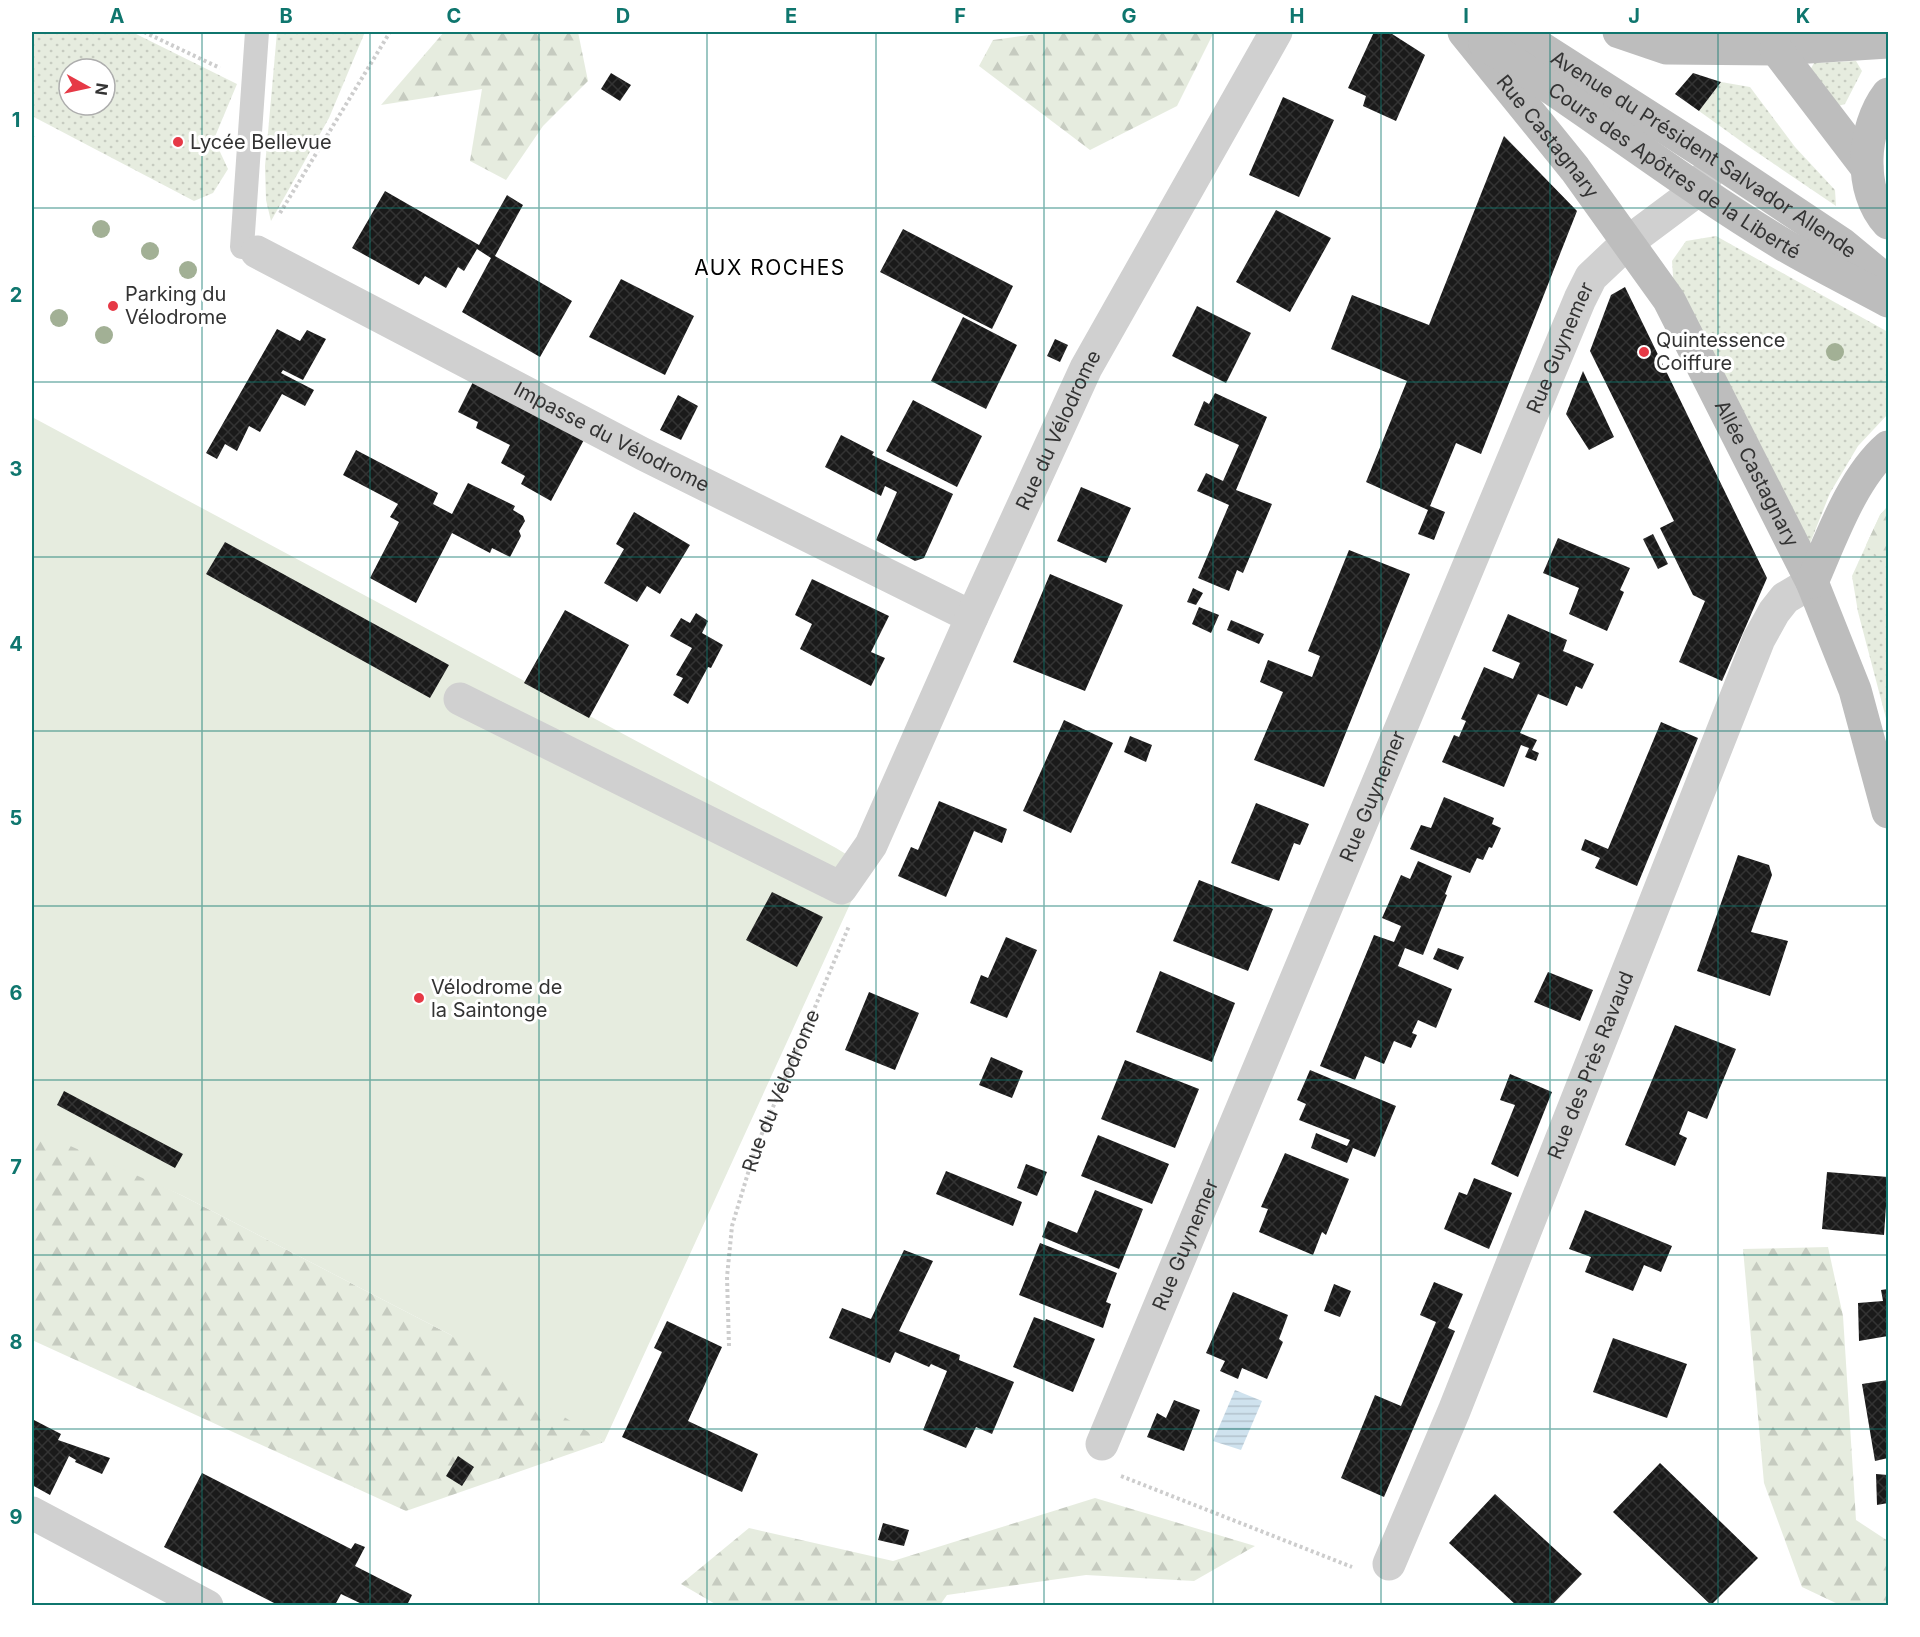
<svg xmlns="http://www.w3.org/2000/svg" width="1920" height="1637" font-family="Inter,sans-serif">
  <defs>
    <pattern id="grass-dots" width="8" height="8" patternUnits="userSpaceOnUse" patternTransform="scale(1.5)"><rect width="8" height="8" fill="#e6ecdf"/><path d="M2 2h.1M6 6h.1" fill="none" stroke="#c6cbc0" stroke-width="1.8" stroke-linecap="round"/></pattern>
    <pattern id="forest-firs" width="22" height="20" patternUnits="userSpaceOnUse" patternTransform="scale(1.5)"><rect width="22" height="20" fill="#e6ecdf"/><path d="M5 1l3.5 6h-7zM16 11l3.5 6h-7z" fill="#c6cbc0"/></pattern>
    <pattern id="water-rules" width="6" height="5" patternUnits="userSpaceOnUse" patternTransform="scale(1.5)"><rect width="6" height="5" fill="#cfe2ee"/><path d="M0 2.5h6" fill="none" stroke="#b2c2cd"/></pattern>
    <pattern id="building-cross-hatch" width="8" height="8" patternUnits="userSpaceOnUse" patternTransform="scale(1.5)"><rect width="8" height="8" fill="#1a1a1a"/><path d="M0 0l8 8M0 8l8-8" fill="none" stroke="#333"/></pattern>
  </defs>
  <rect width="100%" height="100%" fill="#fff"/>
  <path fill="url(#grass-dots)" fill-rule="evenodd" d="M 34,32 L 132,32 L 237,84 L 214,139 L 228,169 L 213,193 L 194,201 L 32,116 L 32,36 ZM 69,69 L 105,69 L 105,105 L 69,105 Z
    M 277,32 L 365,32 L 329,118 L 271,221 L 266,200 L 265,166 Z
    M 1856,61 L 1862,71 L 1845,104 L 1835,107 L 1809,72 L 1814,63 Z
    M 1721,82 L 1750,87 L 1795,147 L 1835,190 L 1836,206 L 1749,147 L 1699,111 Z
    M 1716,236 L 1888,332 L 1888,414 L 1858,446 L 1830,493 L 1809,546 L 1674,290 L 1672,261 L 1686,241 Z
    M 1888,506 L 1888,726 L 1858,612 L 1852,576 L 1880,515 Z"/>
  <path fill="url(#forest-firs)" d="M 444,32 L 578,32 L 588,81 L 543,126 L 506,180 L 470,161 L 482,89 L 381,105 Z
    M 1051,32 L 1214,32 L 1177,106 L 1090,150 L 979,66 L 993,40 Z
    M 1888,506 L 1888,567 L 1866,545 L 1880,515 Z
    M 32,1123 L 183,1196 L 451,1335 L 604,1442 L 406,1511 L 32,1340 Z
    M 1828,1247 L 1843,1316 L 1856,1520 L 1888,1541 L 1888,1605 L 1840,1605 L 1802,1587 L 1764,1483 L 1743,1249 Z
    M 1095,1498 L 1255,1546 L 1194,1581 L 1086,1575 L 947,1595 L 940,1605 L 717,1605 L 681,1584 L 749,1528 L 893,1561 Z"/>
  <path fill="#e6ecdf" d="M 32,417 L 836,848 L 867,867 L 604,1442 L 494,1373 L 451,1335 L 183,1196 L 32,1129 Z"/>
  <path fill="url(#water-rules)" d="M 1235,1390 L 1262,1401 L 1241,1450 L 1213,1441 Z"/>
  <path fill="url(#building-cross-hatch)" d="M 1374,32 L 1389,32 L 1425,55 L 1396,121 L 1363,106 L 1366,96 L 1348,88 Z
    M 611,73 L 631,85 L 620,101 L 601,89 Z
    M 1693,73 L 1721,82 L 1699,111 L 1675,94 Z
    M 1283,97 L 1334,120 L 1299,197 L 1249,175 Z
    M 1504,136 L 1577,211 L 1481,454 L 1456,443 L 1430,506 L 1445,512 L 1434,540 L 1418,534 L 1428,510 L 1366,482 L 1407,381 L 1331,349 L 1352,295 L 1429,325 Z
    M 385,191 L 479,245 L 507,195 L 523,205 L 495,256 L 572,301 L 540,357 L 462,312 L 491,258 L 477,249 L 464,271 L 458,267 L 446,288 L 425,276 L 419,285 L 352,248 Z
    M 1276,210 L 1331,238 L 1290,312 L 1236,282 Z
    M 903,229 L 1013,286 L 992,329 L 880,272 Z
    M 621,279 L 694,316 L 665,375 L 589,337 Z
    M 1625,287 L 1767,578 L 1722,681 L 1679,662 L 1705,601 L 1693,595 L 1660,528 L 1674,521 L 1590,351 L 1611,295 Z
    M 1197,306 L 1251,333 L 1226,383 L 1172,356 Z
    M 963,317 L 1017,345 L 986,409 L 931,381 Z
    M 277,329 L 300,341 L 307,330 L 326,339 L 303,380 L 283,370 L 281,373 L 314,390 L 305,406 L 282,394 L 260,432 L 249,426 L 237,451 L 225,444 L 217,459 L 206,453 Z
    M 1055,339 L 1068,345 L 1060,362 L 1047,356 Z
    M 1583,371 L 1614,437 L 1589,450 L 1566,414 Z
    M 475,378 L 586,436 L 551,501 L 521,484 L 525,476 L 501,463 L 510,445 L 476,428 L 478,422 L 458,412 Z
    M 1215,393 L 1267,417 L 1236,490 L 1272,504 L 1243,573 L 1237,570 L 1229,591 L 1198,578 L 1229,505 L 1197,491 L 1206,473 L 1223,481 L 1239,445 L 1194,425 L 1204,401 L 1209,404 Z
    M 678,395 L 698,406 L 681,440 L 660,430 Z
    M 913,400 L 982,436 L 957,487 L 886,451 Z
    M 841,435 L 874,452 L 872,455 L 953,494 L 924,558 L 915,561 L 876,540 L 897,492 L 885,486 L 881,496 L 825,467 Z
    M 356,450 L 438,493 L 433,504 L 452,514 L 468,483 L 515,506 L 513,510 L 523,516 L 525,521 L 519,531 L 521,536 L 510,557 L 492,548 L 490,553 L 452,533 L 416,603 L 370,578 L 399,522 L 390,517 L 398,504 L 343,475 Z
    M 1081,487 L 1131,508 L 1106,563 L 1057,541 Z
    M 634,512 L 690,545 L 660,594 L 647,586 L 637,602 L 604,583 L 624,549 L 616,544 Z
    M 1653,534 L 1668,564 L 1658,569 L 1643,539 Z
    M 1558,538 L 1630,568 L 1620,590 L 1624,592 L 1607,631 L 1569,614 L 1579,588 L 1543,573 Z
    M 225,542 L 449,665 L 430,698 L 206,574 Z
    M 1349,550 L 1410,574 L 1324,787 L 1254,760 L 1283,692 L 1260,682 L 1268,660 L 1312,677 L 1320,656 L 1308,651 Z
    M 1050,574 L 1123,605 L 1085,691 L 1013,662 Z
    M 812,579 L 889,616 L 871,652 L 885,658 L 871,686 L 800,649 L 812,624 L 795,615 Z
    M 1193,588 L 1203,593 L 1196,605 L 1187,602 Z
    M 1199,607 L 1219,615 L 1211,633 L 1192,624 Z
    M 565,610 L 629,645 L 589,718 L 524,683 Z
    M 696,613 L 708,621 L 702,633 L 723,645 L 711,668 L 708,667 L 688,704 L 673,695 L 683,678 L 676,675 L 692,648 L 670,636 L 681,618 L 690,623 Z
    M 1508,614 L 1567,640 L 1563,651 L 1594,664 L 1582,689 L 1576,686 L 1567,706 L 1538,694 L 1520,733 L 1537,740 L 1532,750 L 1539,753 L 1536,761 L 1525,757 L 1529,748 L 1521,745 L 1504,787 L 1442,762 L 1454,735 L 1459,737 L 1466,721 L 1461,719 L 1484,667 L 1513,679 L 1520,663 L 1492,651 Z
    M 1231,620 L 1264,634 L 1259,644 L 1227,630 Z
    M 1064,720 L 1113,743 L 1071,833 L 1023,811 Z
    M 1661,722 L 1698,738 L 1637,886 L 1595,868 L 1600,858 L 1581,850 L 1585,839 L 1608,849 Z
    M 1130,736 L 1152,745 L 1146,762 L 1124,752 Z
    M 1444,797 L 1494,818 L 1492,824 L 1501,828 L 1492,848 L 1489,847 L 1483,860 L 1477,858 L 1470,873 L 1410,849 L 1421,825 L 1431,828 Z
    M 939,801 L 1007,829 L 1002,843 L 974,831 L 946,897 L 898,876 L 911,847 L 918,850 Z
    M 1256,803 L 1309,824 L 1300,845 L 1294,843 L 1279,881 L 1231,863 Z
    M 1738,855 L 1769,865 L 1772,875 L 1751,932 L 1788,941 L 1770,996 L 1697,971 Z
    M 1418,861 L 1452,876 L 1445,894 L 1447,895 L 1423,955 L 1405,948 L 1398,966 L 1452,989 L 1436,1028 L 1418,1020 L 1412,1033 L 1417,1035 L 1411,1048 L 1394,1041 L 1384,1064 L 1365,1056 L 1355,1080 L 1320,1066 L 1374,935 L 1394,942 L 1401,926 L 1382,918 L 1401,875 L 1410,879 Z
    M 1199,880 L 1273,909 L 1248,971 L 1173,941 Z
    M 772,892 L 823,917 L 797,967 L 746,940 Z
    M 1006,937 L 1037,950 L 1007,1018 L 970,1003 L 981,975 L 988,978 Z
    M 1438,948 L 1464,957 L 1458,970 L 1433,959 Z
    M 1160,971 L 1235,1003 L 1212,1062 L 1136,1032 Z
    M 1548,972 L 1593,990 L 1580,1021 L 1534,1002 Z
    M 869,992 L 919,1013 L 895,1070 L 845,1050 Z
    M 1675,1025 L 1736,1049 L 1707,1119 L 1688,1111 L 1679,1134 L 1687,1138 L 1675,1166 L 1625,1145 Z
    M 991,1057 L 1023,1071 L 1012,1098 L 979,1085 Z
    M 1125,1060 L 1199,1089 L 1175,1148 L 1101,1119 Z
    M 1310,1070 L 1396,1106 L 1375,1157 L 1353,1148 L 1347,1163 L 1311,1148 L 1316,1133 L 1347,1146 L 1350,1140 L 1299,1120 L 1306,1104 L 1297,1100 Z
    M 1510,1074 L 1552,1092 L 1518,1177 L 1491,1164 L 1515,1105 L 1500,1100 Z
    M 64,1091 L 183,1154 L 175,1168 L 57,1105 Z
    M 1098,1135 L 1169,1164 L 1152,1204 L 1081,1176 Z
    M 1285,1153 L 1349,1179 L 1326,1235 L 1322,1232 L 1313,1255 L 1259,1232 L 1268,1209 L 1261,1207 Z
    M 1026,1164 L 1047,1172 L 1037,1196 L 1017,1188 Z
    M 946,1171 L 1022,1202 L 1013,1226 L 936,1194 Z
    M 1827,1172 L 1888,1177 L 1884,1235 L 1822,1229 Z
    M 1474,1178 L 1512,1193 L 1489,1249 L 1444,1229 L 1459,1192 L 1467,1195 Z
    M 1095,1190 L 1143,1209 L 1119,1269 L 1042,1237 L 1048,1221 L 1077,1233 Z
    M 1585,1210 L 1672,1246 L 1661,1272 L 1644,1265 L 1633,1291 L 1585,1272 L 1591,1257 L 1569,1249 Z
    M 1040,1243 L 1117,1273 L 1106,1302 L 1111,1304 L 1103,1328 L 1019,1295 Z
    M 904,1250 L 933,1261 L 899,1331 L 960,1355 L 959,1360 L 1014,1382 L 992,1434 L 976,1427 L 966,1448 L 923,1430 L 947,1371 L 931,1364 L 929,1367 L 895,1352 L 890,1363 L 829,1338 L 842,1308 L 871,1319 Z
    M 1434,1282 L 1463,1294 L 1448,1328 L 1455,1331 L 1384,1497 L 1341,1478 L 1375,1395 L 1401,1406 L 1436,1322 L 1420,1315 Z
    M 1334,1284 L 1351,1291 L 1340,1317 L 1324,1311 Z
    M 1888,1289 L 1888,1336 L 1859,1341 L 1858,1303 L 1883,1301 L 1881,1290 Z
    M 1233,1292 L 1288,1315 L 1279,1339 L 1283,1342 L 1267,1379 L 1242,1368 L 1238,1379 L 1220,1371 L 1225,1361 L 1206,1353 Z
    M 1034,1317 L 1045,1321 L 1046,1319 L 1095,1339 L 1073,1392 L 1013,1367 Z
    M 667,1321 L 722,1347 L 688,1421 L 758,1454 L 742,1492 L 622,1437 L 662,1352 L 654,1348 Z
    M 1613,1338 L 1687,1364 L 1667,1418 L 1593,1392 Z
    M 1888,1380 L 1888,1458 L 1875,1461 L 1862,1384 Z
    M 1174,1400 L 1200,1410 L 1184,1451 L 1147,1437 L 1157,1413 L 1166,1418 Z
    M 32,1419 L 61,1434 L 58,1440 L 110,1458 L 102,1474 L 75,1462 L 76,1460 L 69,1456 L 50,1495 L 32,1485 Z
    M 458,1456 L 474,1467 L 462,1486 L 446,1476 Z
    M 1660,1463 L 1758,1558 L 1711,1605 L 1613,1512 Z
    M 202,1473 L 351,1549 L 355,1543 L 365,1547 L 355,1566 L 412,1595 L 407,1605 L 364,1605 L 341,1594 L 335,1605 L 278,1605 L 164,1547 Z
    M 1876,1474 L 1888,1475 L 1888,1503 L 1877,1505 Z
    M 1495,1494 L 1582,1574 L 1552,1605 L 1516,1605 L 1449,1543 Z
    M 883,1523 L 909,1530 L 904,1546 L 878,1540 Z"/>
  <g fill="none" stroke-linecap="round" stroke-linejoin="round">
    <g stroke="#cdcdcd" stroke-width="4" stroke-dasharray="3 3" stroke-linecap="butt">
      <path d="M 144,32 L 220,68"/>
      <path d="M 32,137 L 33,138"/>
      <path d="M 280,213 L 390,32"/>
      <path id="s1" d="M 729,1346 L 727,1277 L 732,1226 L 755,1150 L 849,926"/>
      <path d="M 1121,1476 L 1352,1567"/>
    </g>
    <path stroke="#d0d0d0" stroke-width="24" d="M 242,247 L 257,32"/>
    <g stroke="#d0d0d0" stroke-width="33">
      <path id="s2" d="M 257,252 L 643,454 L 972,617"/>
      <path id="s3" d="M 460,699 L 841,888 L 871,845 L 972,617 L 1086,368 L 1276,32"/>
      <path id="s4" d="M 1102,1444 L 1580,299 L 1591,277 L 1628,242 L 1699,189 L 1713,165"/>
      <path id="s5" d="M 1389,1564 L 1454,1411 L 1759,639 L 1774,612 L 1785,598 L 1812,582"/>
    </g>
    <path stroke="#d0d0d0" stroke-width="33" d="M 32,1513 L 207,1606"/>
    <g stroke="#bdbdbd" stroke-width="33">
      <path id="s6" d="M 1464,32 L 1575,169 L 1669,300 L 1812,582 L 1855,690 L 1888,812"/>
      <path id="s7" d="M 1516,32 L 1716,160 L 1842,244 L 1888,282"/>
      <path d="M 1619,32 L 1666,48 L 1776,49 L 1888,42"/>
      <path id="s8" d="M 1485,44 C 1586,108 1681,183 1784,245 C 1818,265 1853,282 1888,301"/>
      <path d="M 1776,49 L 1867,168"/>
      <path d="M 1888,94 C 1862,128 1858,191 1888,223"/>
      <path d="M 1812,582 C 1831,539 1852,478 1888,447"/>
    </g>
  </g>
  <g fill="#a2b095">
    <circle cx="101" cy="229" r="9"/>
    <circle cx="150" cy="251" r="9"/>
    <circle cx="188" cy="270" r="9"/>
    <circle cx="59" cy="318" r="9"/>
    <circle cx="104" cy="335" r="9"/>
    <circle cx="1835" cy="352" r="9"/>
  </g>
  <path fill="none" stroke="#0f766e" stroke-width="1.5" stroke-opacity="0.55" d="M 202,32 L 202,1606M 370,32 L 370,1606M 539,32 L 539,1606M 707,32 L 707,1606M 876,32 L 876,1606M 1044,32 L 1044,1606M 1213,32 L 1213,1606M 1381,32 L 1381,1606M 1550,32 L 1550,1606M 1718,32 L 1718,1606M 32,208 L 1888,208M 32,382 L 1888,382M 32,557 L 1888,557M 32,731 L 1888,731M 32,906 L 1888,906M 32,1080 L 1888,1080M 32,1255 L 1888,1255M 32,1429 L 1888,1429"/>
  <g fill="#e63946" stroke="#fff" stroke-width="2">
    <circle cx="178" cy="142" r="6"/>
    <circle cx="113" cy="306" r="6"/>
    <circle cx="1644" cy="352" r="6"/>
    <circle cx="419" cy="998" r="6"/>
  </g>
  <g text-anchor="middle" stroke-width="6" stroke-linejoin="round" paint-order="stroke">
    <g font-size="20" fill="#333" stroke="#fff">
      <text dy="7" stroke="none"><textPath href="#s6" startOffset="134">Rue Castagnary</textPath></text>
      <text dy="7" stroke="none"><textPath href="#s7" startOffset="224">Avenue du Président Salvador Allende</textPath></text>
      <text dy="7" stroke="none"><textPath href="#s8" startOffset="228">Cours des Apôtres de la Liberté</textPath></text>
      <text dy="7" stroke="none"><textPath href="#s4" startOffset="1188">Rue Guynemer</textPath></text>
      <text dy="7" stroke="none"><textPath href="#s3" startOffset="933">Rue du Vélodrome</textPath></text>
      <text dy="7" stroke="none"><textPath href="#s2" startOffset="400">Impasse du Vélodrome</textPath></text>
      <text dy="7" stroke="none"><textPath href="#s6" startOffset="532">Allée Castagnary</textPath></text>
      <text dy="7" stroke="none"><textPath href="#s4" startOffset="702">Rue Guynemer</textPath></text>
      <text dy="7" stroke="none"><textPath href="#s5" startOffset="538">Rue des Près Ravaud</textPath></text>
      <text dy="7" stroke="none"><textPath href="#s1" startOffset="264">Rue du Vélodrome</textPath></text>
      <text dy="7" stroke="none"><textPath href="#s4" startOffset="216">Rue Guynemer</textPath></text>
    </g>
    <g font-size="20" fill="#333" stroke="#fff" text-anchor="start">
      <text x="190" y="149">Lycée Bellevue</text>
      <text x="125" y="301">Parking du<tspan x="125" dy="23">Vélodrome</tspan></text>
      <text x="1656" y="347">Quintessence<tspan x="1656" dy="23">Coiffure</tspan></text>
      <text x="431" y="994">Vélodrome de<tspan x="431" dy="23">la Saintonge</tspan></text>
    </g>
    <g font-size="21" letter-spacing="1.5" fill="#000" stroke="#fff">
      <text x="770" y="275">AUX ROCHES</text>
    </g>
  </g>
  <rect width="1920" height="1637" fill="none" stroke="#ffffff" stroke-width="66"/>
  <g transform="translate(87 87) rotate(98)"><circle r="28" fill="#ffffff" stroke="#adadad" stroke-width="1.5"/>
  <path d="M0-4.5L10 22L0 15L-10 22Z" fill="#e63946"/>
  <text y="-9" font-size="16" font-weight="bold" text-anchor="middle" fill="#333333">N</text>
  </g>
  <rect x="33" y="33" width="1854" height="1571" fill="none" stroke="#0f766e" stroke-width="2"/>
  <g font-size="20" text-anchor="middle" font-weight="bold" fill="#0f766e">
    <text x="117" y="23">A</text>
    <text x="286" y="23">B</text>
    <text x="454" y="23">C</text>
    <text x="623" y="23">D</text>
    <text x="791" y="23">E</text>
    <text x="960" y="23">F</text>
    <text x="1129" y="23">G</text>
    <text x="1297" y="23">H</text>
    <text x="1466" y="23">I</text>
    <text x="1634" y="23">J</text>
    <text x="1803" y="23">K</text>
    <text x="16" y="127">1</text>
    <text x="16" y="302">2</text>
    <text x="16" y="476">3</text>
    <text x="16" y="651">4</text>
    <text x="16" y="825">5</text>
    <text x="16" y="1000">6</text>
    <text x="16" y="1174">7</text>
    <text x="16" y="1349">8</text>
    <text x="16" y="1524">9</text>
  </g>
</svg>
